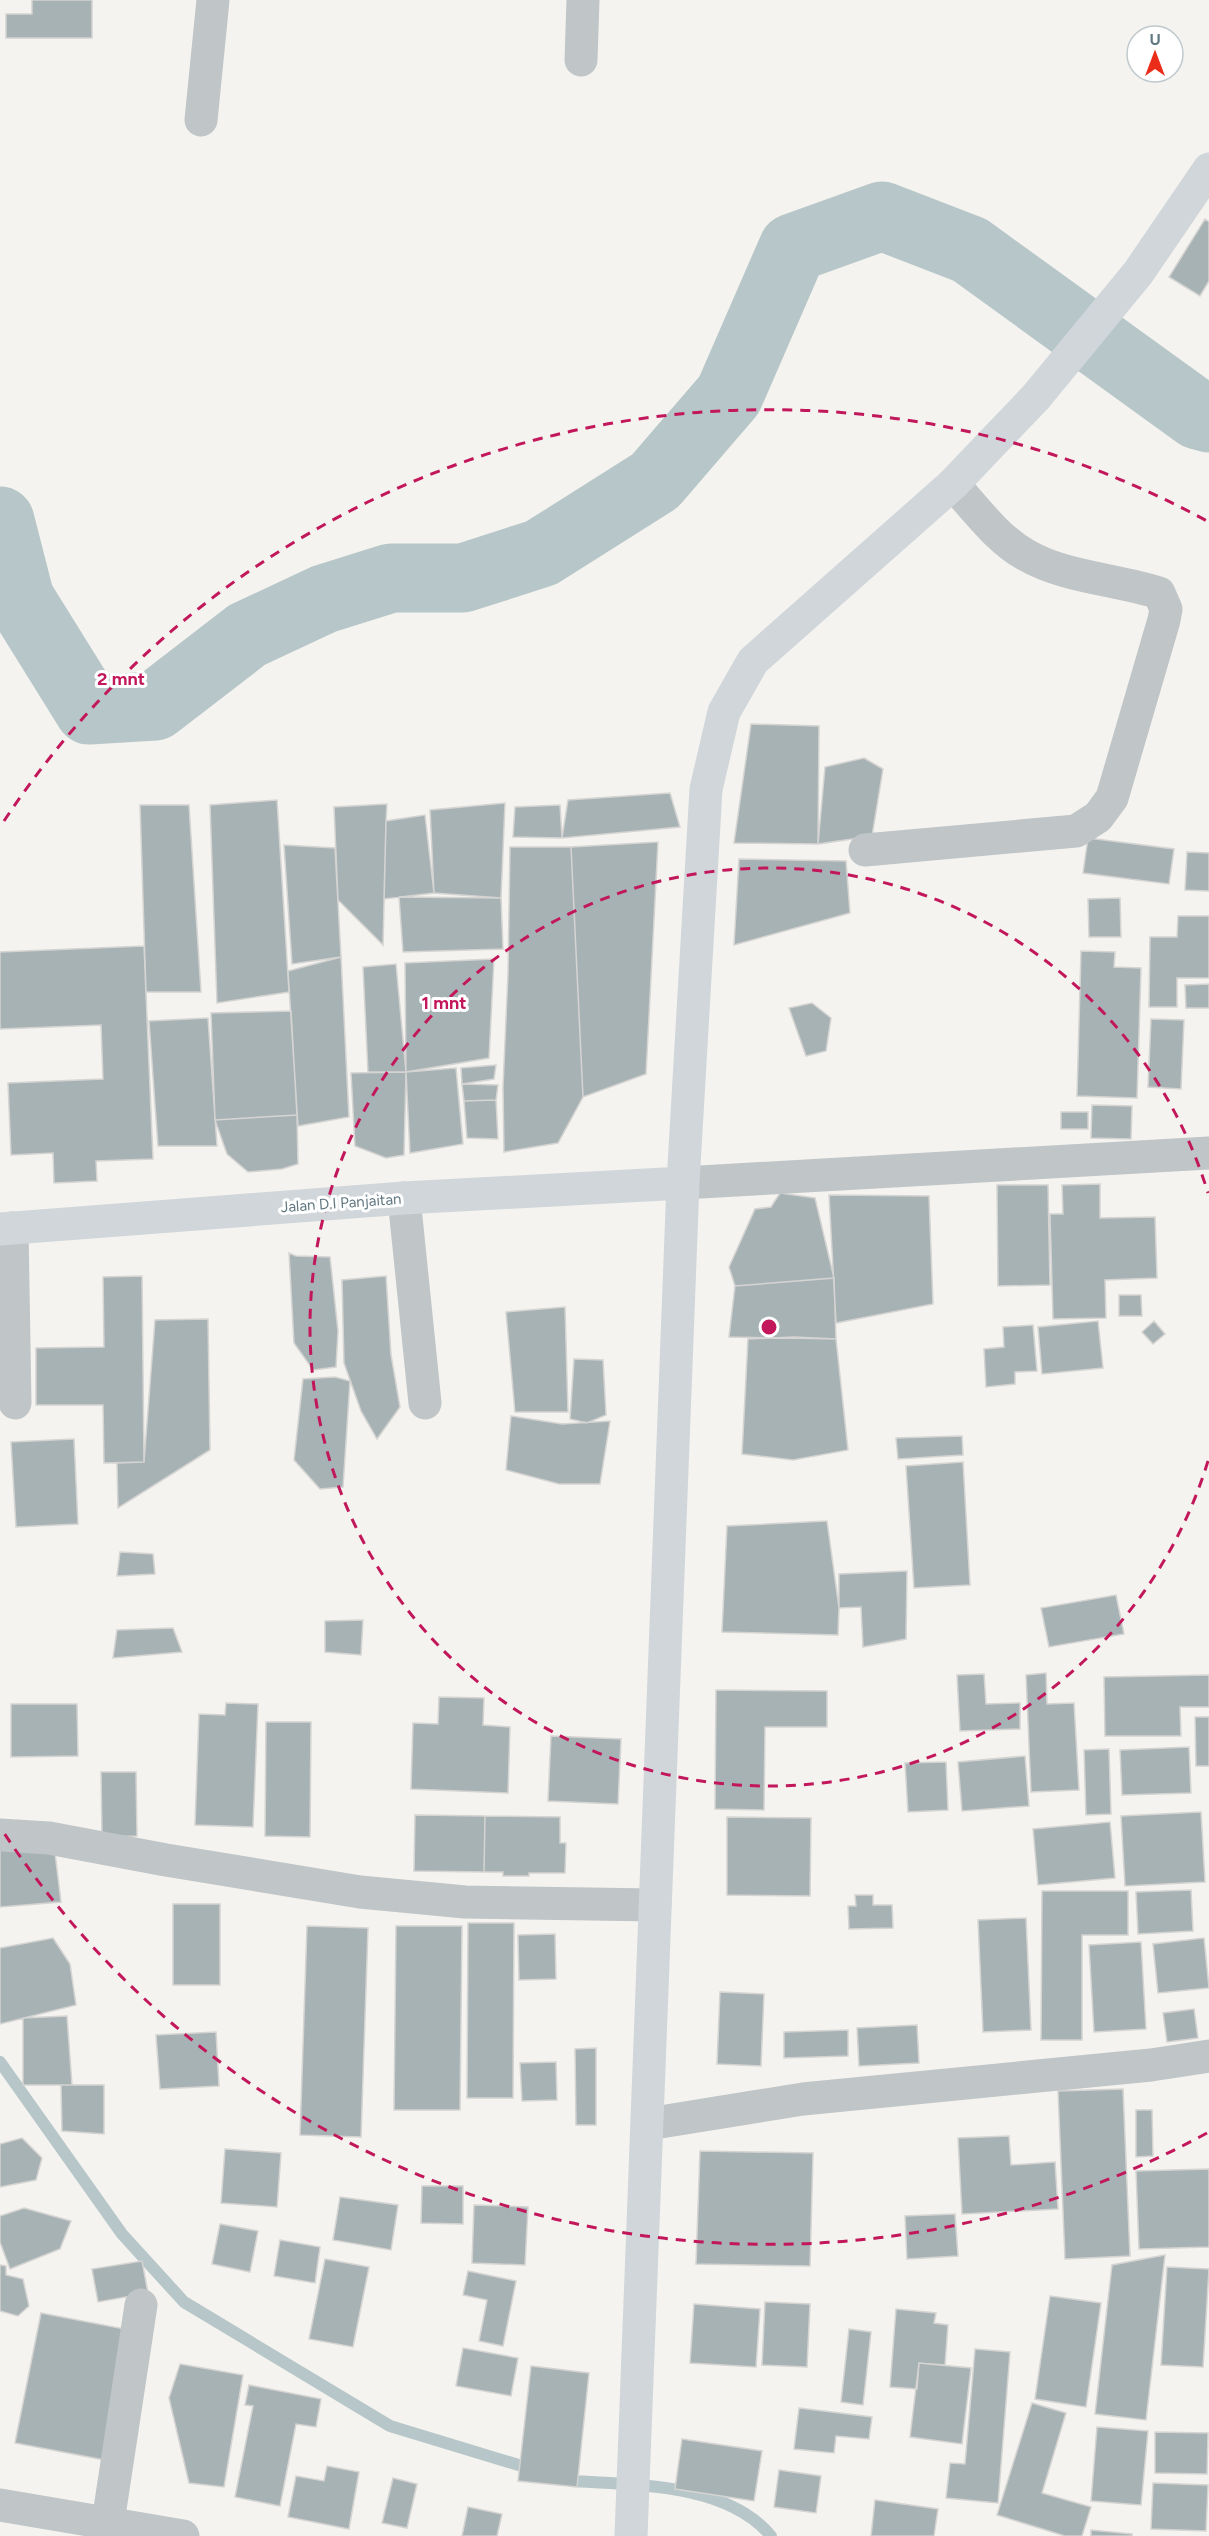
<svg xmlns="http://www.w3.org/2000/svg" width="1209" height="2536" font-family="Figtree,sans-serif">
  <rect width="100%" height="100%" fill="#f4f3ef"/>
  <g fill="none" stroke-linecap="round" stroke-linejoin="round">
    <path stroke="#b7c6c8" stroke-width="12" d="M 0,2062 L 122,2234 L 184,2302 L 390,2426 L 535,2470
      M 563,2478 L 572,2481 C 635,2485 727,2483 771,2536"/>
    <path stroke="#b7c6c8" stroke-width="69" d="M 0,521 L 20,599 L 89,710 L 155,706 L 247,635 L 324,599 L 391,578 L 463,578 L 541,553 L 655,481 L 729,395 L 793,248 L 882,216 L 970,250 L 1198,415 L 1209,418"/>
  </g>
  <path fill="#a7b2b5" stroke="#d5d4d2" stroke-width="1.5" d="M 32,0 L 92,0 L 92,38 L 6,38 L 6,14 L 32,14 Z
    M 1205,219 L 1209,222 L 1209,281 L 1200,296 L 1169,277 Z
    M 751,724 L 819,726 L 818,844 L 734,843 Z
    M 864,758 L 883,769 L 872,836 L 818,844 L 825,767 Z
    M 670,793 L 680,827 L 562,838 L 568,800 Z
    M 277,800 L 289,992 L 217,1003 L 210,805 Z
    M 505,803 L 501,898 L 434,893 L 430,810 Z
    M 387,804 L 386,821 L 383,945 L 338,900 L 334,807 Z
    M 140,805 L 189,805 L 201,992 L 146,992 Z
    M 560,805 L 562,838 L 513,837 L 515,807 Z
    M 425,815 L 434,893 L 384,899 L 386,821 Z
    M 1088,838 L 1174,849 L 1169,884 L 1083,873 Z
    M 658,842 L 646,1074 L 583,1097 L 571,847 Z
    M 284,845 L 335,848 L 341,957 L 292,964 Z
    M 510,847 L 571,847 L 583,1097 L 558,1143 L 504,1152 L 503,1087 L 508,974 Z
    M 1187,852 L 1209,853 L 1209,891 L 1185,890 Z
    M 739,859 L 846,861 L 850,913 L 734,945 Z
    M 399,897 L 501,898 L 503,949 L 403,952 Z
    M 1120,898 L 1121,937 L 1089,937 L 1088,899 Z
    M 1178,916 L 1209,916 L 1209,978 L 1177,978 L 1177,1007 L 1149,1007 L 1150,937 L 1177,937 Z
    M 144,946 L 153,1159 L 96,1161 L 97,1181 L 54,1183 L 53,1153 L 11,1155 L 8,1083 L 103,1079 L 101,1025 L 0,1029 L 0,952 Z
    M 1081,951 L 1115,952 L 1114,967 L 1141,968 L 1137,1098 L 1077,1096 Z
    M 341,957 L 349,1117 L 298,1126 L 288,971 Z
    M 494,959 L 489,1058 L 406,1072 L 405,963 Z
    M 396,964 L 406,1072 L 368,1072 L 363,967 Z
    M 1209,984 L 1209,1008 L 1186,1008 L 1185,985 Z
    M 812,1003 L 831,1018 L 826,1051 L 806,1056 L 789,1008 Z
    M 291,1011 L 297,1115 L 215,1120 L 211,1013 Z
    M 208,1018 L 217,1146 L 158,1146 L 149,1021 Z
    M 1151,1019 L 1184,1020 L 1181,1089 L 1148,1087 Z
    M 496,1065 L 494,1079 L 462,1084 L 461,1068 Z
    M 456,1068 L 463,1144 L 410,1153 L 406,1072 Z
    M 406,1072 L 404,1155 L 386,1158 L 355,1146 L 351,1073 Z
    M 462,1084 L 498,1085 L 496,1100 L 464,1101 Z
    M 496,1100 L 498,1139 L 467,1138 L 464,1101 Z
    M 1092,1105 L 1132,1106 L 1131,1139 L 1091,1138 Z
    M 1061,1112 L 1088,1112 L 1088,1129 L 1061,1129 Z
    M 297,1115 L 298,1164 L 282,1169 L 248,1172 L 227,1154 L 215,1120 Z
    M 1100,1184 L 1100,1218 L 1155,1217 L 1157,1278 L 1105,1280 L 1106,1318 L 1053,1319 L 1050,1214 L 1063,1214 L 1062,1185 Z
    M 997,1185 L 1048,1185 L 1050,1285 L 998,1286 Z
    M 780,1193 L 815,1198 L 834,1278 L 735,1286 L 729,1267 L 755,1209 L 771,1207 Z
    M 829,1195 L 929,1196 L 933,1304 L 836,1323 Z
    M 289,1253 L 296,1256 L 330,1257 L 338,1331 L 336,1367 L 313,1370 L 294,1343 Z
    M 142,1276 L 144,1462 L 104,1463 L 103,1405 L 36,1405 L 36,1348 L 104,1347 L 103,1277 Z
    M 386,1276 L 391,1355 L 400,1407 L 377,1439 L 361,1411 L 344,1363 L 342,1280 Z
    M 834,1278 L 836,1339 L 729,1337 L 735,1286 Z
    M 1119,1295 L 1141,1295 L 1142,1316 L 1119,1316 Z
    M 565,1307 L 568,1412 L 515,1412 L 506,1312 Z
    M 208,1319 L 210,1450 L 118,1508 L 117,1463 L 144,1462 L 155,1320 Z
    M 1098,1321 L 1103,1368 L 1042,1374 L 1038,1327 Z
    M 1154,1321 L 1165,1334 L 1153,1344 L 1142,1332 Z
    M 1033,1325 L 1037,1371 L 1015,1372 L 1015,1384 L 986,1387 L 984,1349 L 1004,1347 L 1003,1327 Z
    M 794,1337 L 836,1339 L 848,1450 L 793,1460 L 742,1454 L 748,1339 Z
    M 574,1359 L 603,1360 L 606,1415 L 587,1423 L 570,1419 Z
    M 335,1377 L 350,1381 L 343,1487 L 320,1489 L 294,1460 L 303,1379 Z
    M 511,1416 L 562,1424 L 610,1421 L 600,1484 L 559,1484 L 506,1470 Z
    M 962,1436 L 963,1455 L 898,1459 L 896,1438 Z
    M 74,1439 L 78,1524 L 16,1527 L 11,1442 Z
    M 963,1462 L 970,1585 L 914,1588 L 906,1466 Z
    M 827,1521 L 839,1608 L 838,1635 L 722,1632 L 727,1526 Z
    M 120,1552 L 153,1554 L 155,1574 L 117,1576 Z
    M 907,1571 L 906,1639 L 863,1647 L 861,1607 L 839,1608 L 839,1574 Z
    M 1116,1595 L 1124,1634 L 1049,1647 L 1041,1608 Z
    M 363,1620 L 361,1655 L 325,1652 L 325,1621 Z
    M 173,1628 L 182,1652 L 113,1658 L 117,1630 Z
    M 1046,1673 L 1047,1704 L 1074,1703 L 1079,1790 L 1031,1792 L 1026,1675 Z
    M 984,1674 L 986,1704 L 1020,1703 L 1020,1729 L 960,1731 L 957,1675 Z
    M 1209,1675 L 1209,1707 L 1180,1707 L 1181,1736 L 1105,1736 L 1104,1677 Z
    M 716,1690 L 827,1691 L 827,1727 L 765,1727 L 764,1810 L 715,1809 Z
    M 439,1697 L 484,1698 L 483,1725 L 510,1727 L 508,1793 L 411,1789 L 413,1723 L 438,1724 Z
    M 226,1703 L 258,1704 L 253,1827 L 195,1825 L 199,1714 L 225,1715 Z
    M 11,1704 L 77,1704 L 78,1756 L 11,1757 Z
    M 1195,1717 L 1209,1717 L 1209,1766 L 1196,1766 Z
    M 266,1722 L 311,1722 L 310,1837 L 265,1836 Z
    M 551,1736 L 621,1739 L 618,1804 L 548,1801 Z
    M 1189,1747 L 1191,1793 L 1122,1795 L 1120,1750 Z
    M 1109,1749 L 1111,1814 L 1086,1815 L 1084,1750 Z
    M 1025,1756 L 1029,1806 L 962,1811 L 958,1762 Z
    M 946,1762 L 948,1810 L 908,1812 L 905,1763 Z
    M 101,1772 L 136,1772 L 137,1836 L 102,1837 Z
    M 1201,1812 L 1205,1882 L 1125,1886 L 1121,1816 Z
    M 415,1815 L 485,1816 L 484,1872 L 414,1871 Z
    M 485,1816 L 560,1817 L 560,1843 L 566,1843 L 565,1873 L 529,1873 L 529,1876 L 503,1876 L 503,1872 L 484,1872 Z
    M 727,1817 L 811,1818 L 810,1896 L 727,1895 Z
    M 1110,1822 L 1115,1878 L 1038,1885 L 1033,1829 Z
    M 54,1845 L 61,1902 L 0,1907 L 0,1846 Z
    M 1191,1890 L 1193,1931 L 1138,1934 L 1136,1892 Z
    M 1042,1891 L 1128,1891 L 1128,1935 L 1082,1935 L 1082,2040 L 1041,2040 Z
    M 855,1895 L 873,1895 L 873,1905 L 892,1905 L 893,1928 L 849,1929 L 848,1906 L 856,1906 Z
    M 173,1904 L 220,1904 L 220,1985 L 173,1985 Z
    M 1026,1918 L 1031,2030 L 983,2032 L 978,1920 Z
    M 468,1923 L 514,1923 L 513,2098 L 467,2098 Z
    M 307,1926 L 368,1928 L 361,2137 L 300,2135 Z
    M 396,1926 L 462,1926 L 460,2110 L 394,2110 Z
    M 555,1934 L 556,1979 L 519,1980 L 518,1935 Z
    M 53,1938 L 70,1964 L 76,2005 L 0,2024 L 0,1948 Z
    M 1204,1938 L 1209,1988 L 1158,1993 L 1153,1944 Z
    M 1141,1942 L 1146,2029 L 1094,2032 L 1089,1945 Z
    M 720,1992 L 764,1994 L 761,2066 L 717,2064 Z
    M 1194,2009 L 1198,2038 L 1167,2042 L 1163,2013 Z
    M 67,2016 L 72,2085 L 23,2085 L 23,2018 Z
    M 917,2025 L 919,2063 L 859,2066 L 857,2028 Z
    M 848,2030 L 848,2056 L 784,2058 L 784,2032 Z
    M 216,2032 L 219,2086 L 160,2089 L 156,2035 Z
    M 596,2048 L 596,2125 L 576,2125 L 575,2049 Z
    M 556,2062 L 557,2100 L 522,2101 L 520,2063 Z
    M 61,2085 L 104,2085 L 104,2134 L 62,2131 Z
    M 1123,2089 L 1130,2256 L 1065,2259 L 1058,2091 Z
    M 1136,2110 L 1152,2110 L 1153,2156 L 1136,2157 Z
    M 1009,2136 L 1011,2165 L 1055,2162 L 1058,2209 L 962,2214 L 958,2138 Z
    M 22,2138 L 42,2158 L 36,2180 L 0,2187 L 0,2144 Z
    M 225,2149 L 281,2153 L 277,2207 L 221,2203 Z
    M 700,2151 L 813,2153 L 810,2266 L 696,2264 Z
    M 1209,2169 L 1209,2247 L 1139,2249 L 1136,2171 Z
    M 422,2186 L 463,2186 L 463,2224 L 421,2223 Z
    M 340,2197 L 398,2205 L 391,2250 L 333,2240 Z
    M 474,2205 L 528,2207 L 525,2265 L 472,2263 Z
    M 24,2208 L 71,2221 L 60,2249 L 10,2269 L 0,2242 L 0,2216 Z
    M 955,2214 L 958,2256 L 907,2259 L 905,2216 Z
    M 220,2224 L 258,2231 L 250,2272 L 212,2264 Z
    M 280,2240 L 320,2247 L 315,2283 L 274,2276 Z
    M 1165,2255 L 1146,2420 L 1095,2414 L 1112,2265 Z
    M 325,2259 L 369,2267 L 353,2347 L 309,2339 Z
    M 142,2261 L 148,2293 L 98,2302 L 92,2269 Z
    M 0,2265 L 6,2266 L 6,2275 L 23,2279 L 29,2306 L 18,2316 L 0,2311 Z
    M 1167,2267 L 1209,2269 L 1203,2367 L 1161,2365 Z
    M 468,2271 L 516,2281 L 503,2346 L 479,2341 L 487,2300 L 463,2295 Z
    M 1050,2296 L 1101,2303 L 1086,2407 L 1035,2399 Z
    M 765,2302 L 810,2304 L 807,2367 L 762,2365 Z
    M 694,2304 L 760,2309 L 756,2367 L 690,2363 Z
    M 896,2309 L 936,2313 L 934,2323 L 948,2325 L 945,2365 L 919,2363 L 917,2389 L 890,2387 Z
    M 41,2313 L 135,2331 L 110,2461 L 15,2443 Z
    M 849,2329 L 871,2332 L 863,2405 L 841,2402 Z
    M 463,2348 L 518,2358 L 511,2396 L 456,2386 Z
    M 975,2349 L 1010,2352 L 998,2503 L 946,2498 L 950,2463 L 965,2464 Z
    M 919,2363 L 971,2368 L 962,2444 L 910,2437 Z
    M 180,2364 L 243,2375 L 224,2487 L 189,2483 L 169,2398 Z
    M 531,2366 L 589,2373 L 577,2487 L 518,2481 Z
    M 249,2385 L 321,2399 L 316,2427 L 296,2424 L 280,2506 L 235,2497 L 253,2406 L 245,2405 Z
    M 1032,2403 L 1066,2413 L 1042,2493 L 1091,2507 L 1082,2536 L 1065,2536 L 997,2515 Z
    M 799,2408 L 872,2417 L 869,2439 L 836,2436 L 834,2453 L 794,2449 Z
    M 1097,2427 L 1148,2431 L 1141,2505 L 1091,2501 Z
    M 1155,2432 L 1208,2433 L 1207,2474 L 1155,2473 Z
    M 682,2439 L 762,2451 L 754,2501 L 675,2489 Z
    M 327,2466 L 359,2472 L 349,2529 L 288,2517 L 296,2476 L 324,2481 Z
    M 779,2470 L 821,2476 L 816,2513 L 774,2507 Z
    M 393,2478 L 417,2484 L 407,2528 L 382,2523 Z
    M 1153,2483 L 1208,2485 L 1206,2531 L 1151,2529 Z
    M 875,2500 L 938,2509 L 934,2536 L 871,2536 Z
    M 468,2507 L 502,2514 L 497,2536 L 462,2536 Z
    M 1091,2530 L 1132,2534 L 1132,2536 L 1091,2536 Z"/>
  <g fill="none" stroke-linecap="round" stroke-linejoin="round">
    <path stroke="#c0c5c7" stroke-width="33" d="M 581,60 L 583,0
      M 201,120 L 213,0
      M 865,850 L 1076,831 L 1098,817 L 1112,798 L 1164,620 L 1166,609 L 1159,593 C 1116,579 1066,578 1026,555 C 997,539 975,508 953,484
      M 683,1183 L 1209,1153
      M 404,1198 L 425,1403
      M 12,1228 L 15,1403
      M 0,1835 L 49,1838 L 166,1860 L 360,1892 L 465,1902 L 655,1905
      M 648,2124 L 803,2099 L 1151,2065 L 1209,2056
      M 0,2505 L 183,2536
      M 108,2522 L 141,2305"/>
    <path stroke="#d0d6da" stroke-width="33" d="M 0,1229 L 404,1198 L 683,1183
      M 631,2536 L 683,1183 L 706,789 L 724,712 L 753,661 L 953,484 L 1036,397 L 1138,273 L 1209,169"/>
  </g>
  <g fill="none" stroke="#c2185b" stroke-width="3" stroke-dasharray="10 8">
    <path d="M1208 1461A459 459 0 1 1 1208 1193"/>
    <path d="M1207 2133A917 917 0 0 1 4 1833M4 821A917 917 0 0 1 1207 521"/>
  </g>
  <g text-anchor="middle" stroke-width="6" stroke-linejoin="round" paint-order="stroke">
    <g font-size="15" fill="#617882" stroke="#fff">
      <text transform="translate(341 1203) rotate(-4)" y="5">Jalan D.I Panjaitan</text>
    </g>
  </g>
  <circle cx="769" cy="1327" r="9" fill="#c2185b" stroke="#fff" stroke-width="3"/>
  <g font-size="18" text-anchor="middle" font-weight="bold" fill="#c2185b" stroke="#fff" stroke-width="6" stroke-linejoin="round" paint-order="stroke">
    <text x="121" y="685">2 mnt</text>
    <text x="444" y="1009">1 mnt</text>
  </g>
  <g transform="translate(1155 54)"><circle r="28" fill="#ffffff" stroke="#c0c9cd" stroke-width="1.5"/>
  <path d="M0-4.5L10 22L0 15L-10 22Z" fill="#ea2c19"/>
  <text y="-9" font-size="16" font-weight="bold" text-anchor="middle" fill="#617882">U</text>
  </g>
</svg>
